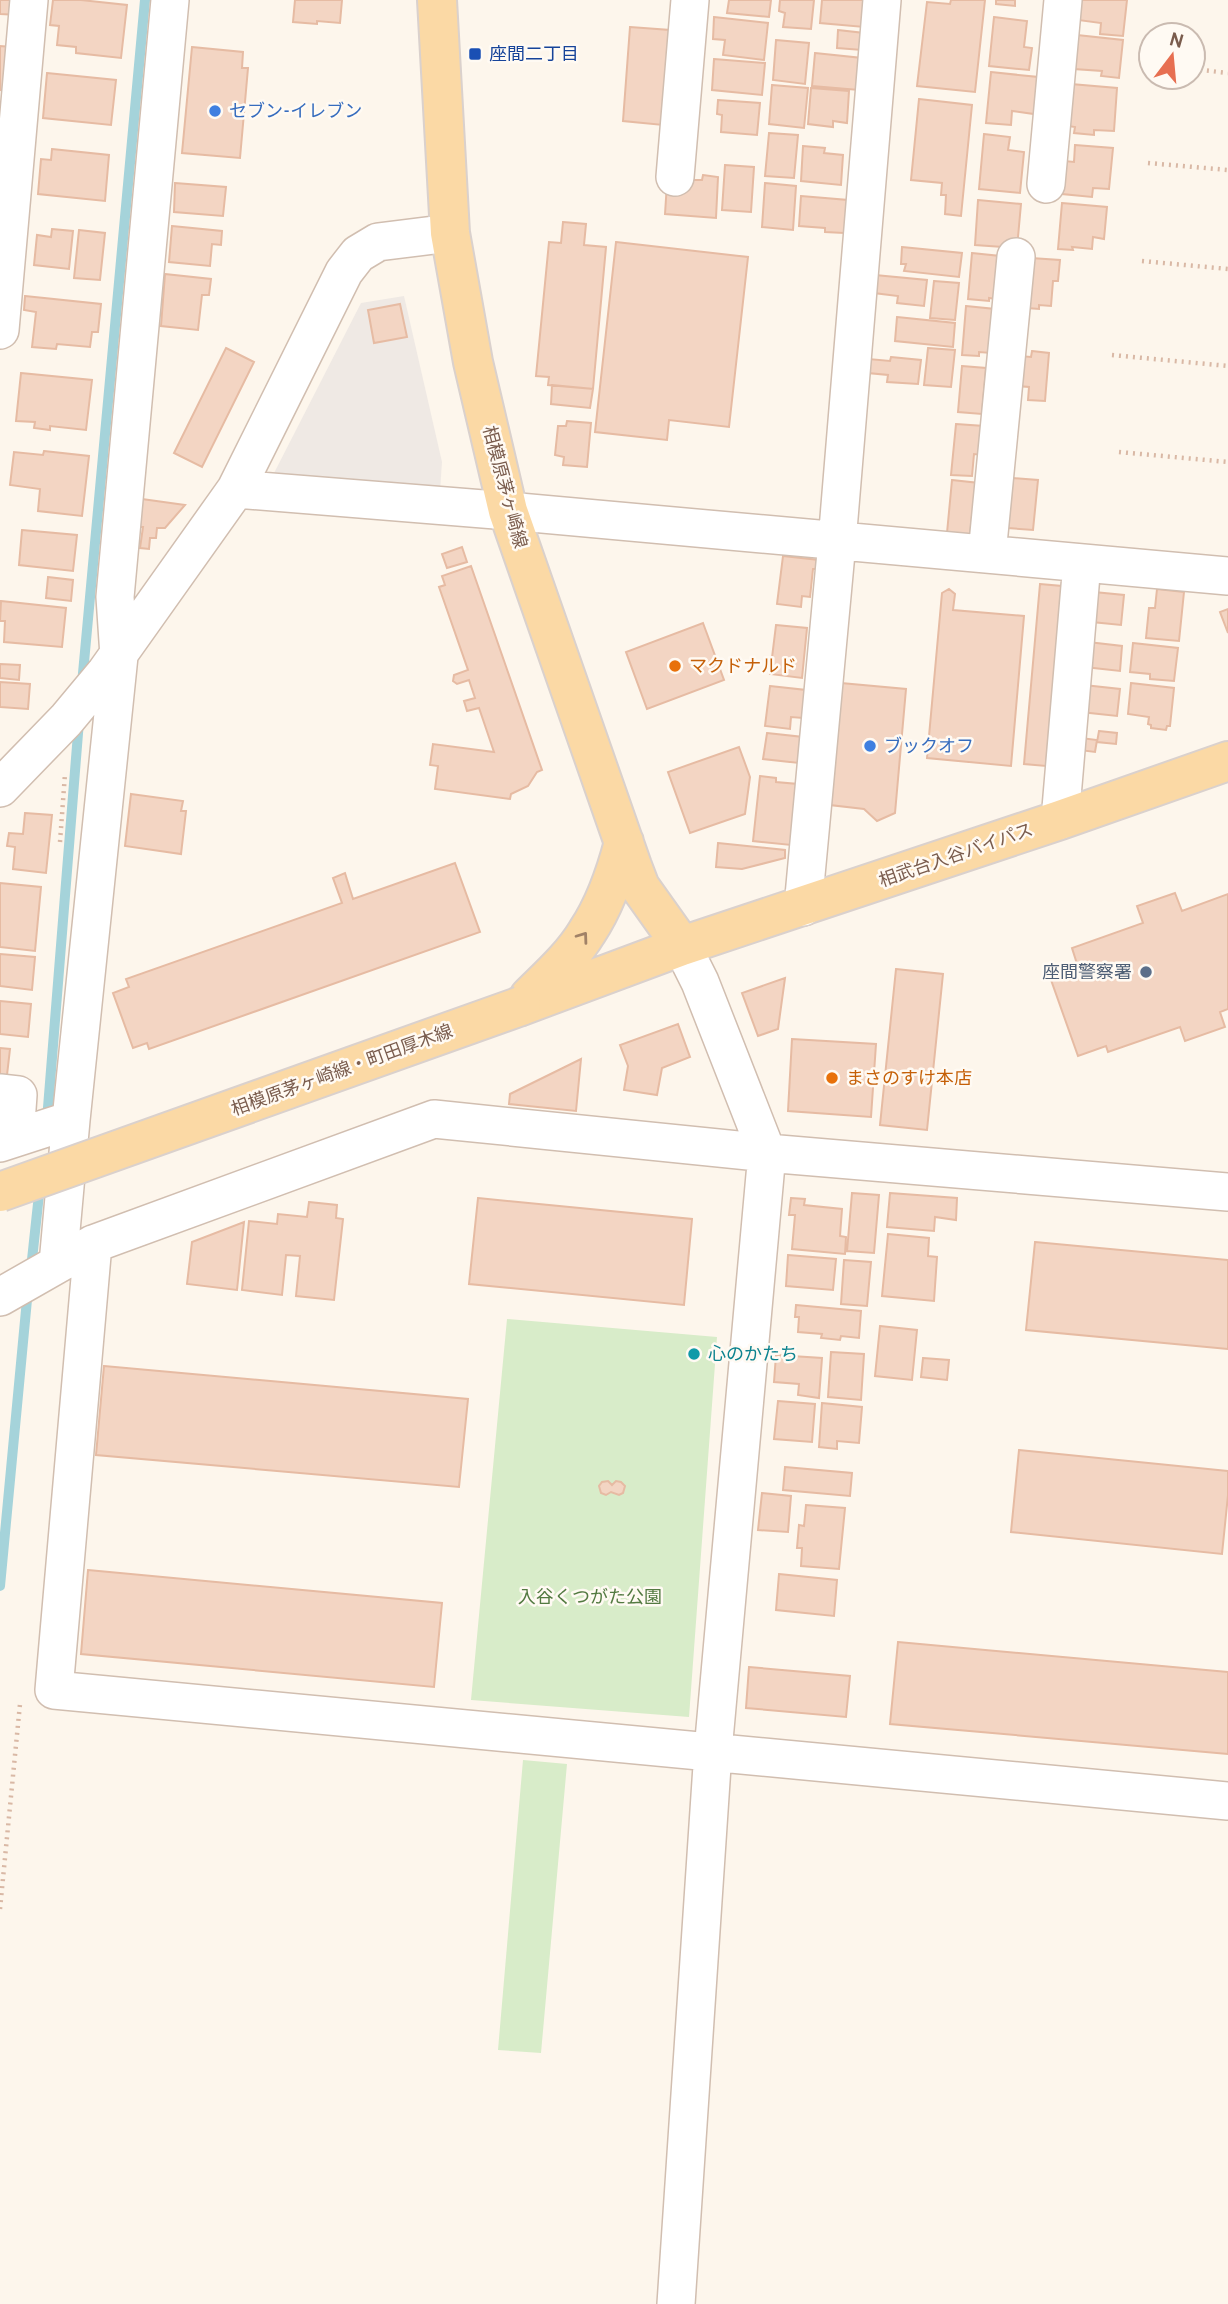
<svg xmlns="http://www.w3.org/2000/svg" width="1228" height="2304" font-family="Overpass,'Noto Sans JP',sans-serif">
  <rect width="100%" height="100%" fill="#fdf6ec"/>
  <path fill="#efe9e4" d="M 404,296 L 442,462 L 440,491 L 272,477 L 361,303 Z"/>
  <path fill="#d8ecc9" d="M 507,1319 L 717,1337 L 689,1717 L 471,1700 Z
    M 523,1760 L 567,1764 L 541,2053 L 498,2050 Z"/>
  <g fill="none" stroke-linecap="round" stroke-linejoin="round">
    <path stroke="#a5d3da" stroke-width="10" d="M 82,684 L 145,0
      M 47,1120 L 79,721
      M 31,1269 L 40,1185
      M 0,1586 L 28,1289"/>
  </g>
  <path fill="#f3d5c3" stroke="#e6bba3" stroke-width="2" d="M 0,0 L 20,0 L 18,15 L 0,14 Z
    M 53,0 L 81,0 L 127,5 L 121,58 L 76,53 L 76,47 L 57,45 L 59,26 L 50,25 Z
    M 295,0 L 342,0 L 340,23 L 317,21 L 317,24 L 293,22 Z
    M 729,0 L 771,0 L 769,17 L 727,13 Z
    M 780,0 L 814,0 L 811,29 L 783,27 L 785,13 L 779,11 Z
    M 822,0 L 867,0 L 864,27 L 820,23 Z
    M 951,0 L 985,0 L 975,92 L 917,86 L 927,2 L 950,4 Z
    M 996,0 L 1015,0 L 1015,6 L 996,4 Z
    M 1080,0 L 1127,0 L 1123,36 L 1100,34 L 1101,23 L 1078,20 Z
    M 714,17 L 768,23 L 764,60 L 723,55 L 725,40 L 713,39 Z
    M 994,17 L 1027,21 L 1024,47 L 1032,48 L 1029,70 L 989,66 Z
    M 630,27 L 670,30 L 663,125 L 623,121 Z
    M 838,30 L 864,33 L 862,50 L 837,48 Z
    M 1077,35 L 1123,40 L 1119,78 L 1101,76 L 1102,71 L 1074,69 Z
    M 776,40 L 809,43 L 805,84 L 773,80 Z
    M 0,46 L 11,47 L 6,91 L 0,90 Z
    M 192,47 L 243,52 L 242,68 L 248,68 L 240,158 L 182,153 Z
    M 815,53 L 862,58 L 859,90 L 812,86 Z
    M 714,59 L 765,63 L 762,95 L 712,90 Z
    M 991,72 L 1038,77 L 1034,114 L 1012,111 L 1011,125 L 986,123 Z
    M 47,73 L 116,80 L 111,125 L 43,118 Z
    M 1071,84 L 1117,88 L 1114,131 L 1094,130 L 1094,135 L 1074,133 L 1075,127 L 1068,126 Z
    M 772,85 L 808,88 L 804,128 L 769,124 Z
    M 811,88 L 849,91 L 847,123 L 833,121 L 833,127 L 808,124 Z
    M 919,99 L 972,105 L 961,216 L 945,214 L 946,195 L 941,195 L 942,183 L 911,180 Z
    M 718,100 L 760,103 L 757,135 L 721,132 L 722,115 L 717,114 Z
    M 769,133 L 798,135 L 794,178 L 765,176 Z
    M 984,134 L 1010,137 L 1008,150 L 1024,152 L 1020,193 L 979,189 Z
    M 1075,145 L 1113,148 L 1109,189 L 1093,188 L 1092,197 L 1062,194 L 1065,161 L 1074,162 Z
    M 803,146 L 825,148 L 824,153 L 843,155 L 841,185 L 801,181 Z
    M 52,149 L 109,155 L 105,201 L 38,194 L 41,159 L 51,160 Z
    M 725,165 L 754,167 L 751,212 L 722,210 Z
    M 703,175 L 718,177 L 716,218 L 665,214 L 667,183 L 691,184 L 692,180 L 702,180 Z
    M 175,183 L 226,187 L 223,216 L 174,212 Z
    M 765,183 L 796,186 L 793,230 L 762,227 Z
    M 801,196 L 848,200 L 844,233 L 825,232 L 825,228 L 799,226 Z
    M 978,200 L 1021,204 L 1017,248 L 975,245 Z
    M 1062,203 L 1107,207 L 1104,239 L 1093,237 L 1092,249 L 1072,247 L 1073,250 L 1058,249 Z
    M 563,222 L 586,224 L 584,245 L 606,247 L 593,389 L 548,385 L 549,377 L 536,376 L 549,242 L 561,243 Z
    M 172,226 L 222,231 L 221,245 L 212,244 L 210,266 L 169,262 Z
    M 52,229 L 73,231 L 69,269 L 34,265 L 37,235 L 51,237 Z
    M 79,230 L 105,233 L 100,280 L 74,278 Z
    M 616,242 L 748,257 L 729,427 L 669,420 L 667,440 L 595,432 Z
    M 902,247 L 962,253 L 959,277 L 904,271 L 906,264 L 901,264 Z
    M 972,253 L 1000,256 L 996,299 L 989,298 L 989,301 L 968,299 Z
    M 1031,258 L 1060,260 L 1058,281 L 1053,281 L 1051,306 L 1039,305 L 1039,309 L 1027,308 Z
    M 165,274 L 211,279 L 209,295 L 202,295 L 198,330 L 161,326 Z
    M 875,275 L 927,280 L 924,306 L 897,303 L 898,296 L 874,293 Z
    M 934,281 L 959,283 L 955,320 L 930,318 Z
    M 25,296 L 101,304 L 98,332 L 92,332 L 90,347 L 57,344 L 56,349 L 32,347 L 36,312 L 24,310 Z
    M 400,304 L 407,337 L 374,343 L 368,310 Z
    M 966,306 L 995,309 L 991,353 L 979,352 L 979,356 L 962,355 Z
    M 897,317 L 955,323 L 953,347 L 895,341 Z
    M 226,348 L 254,362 L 202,467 L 174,453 Z
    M 928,348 L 955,350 L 951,387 L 924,385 Z
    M 1032,351 L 1049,353 L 1045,401 L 1028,400 L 1029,387 L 1017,386 L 1020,356 L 1031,357 Z
    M 891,357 L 921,360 L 918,384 L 887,382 L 888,375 L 868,373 L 869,359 L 890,361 Z
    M 962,366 L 986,368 L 982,414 L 958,412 Z
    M 21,373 L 92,380 L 86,430 L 50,426 L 50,430 L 34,428 L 35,422 L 16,421 Z
    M 552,385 L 593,389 L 590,408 L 551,404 Z
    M 567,421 L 591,423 L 587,467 L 563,465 L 564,457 L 555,455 L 558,426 L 566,426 Z
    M 956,424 L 984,426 L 982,455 L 974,454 L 972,476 L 951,475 Z
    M 44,451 L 89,456 L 82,516 L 38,511 L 40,489 L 10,485 L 14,452 L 43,455 Z
    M 1013,478 L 1038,480 L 1033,530 L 1008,528 Z
    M 952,480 L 979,483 L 976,516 L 972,516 L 970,535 L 947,533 Z
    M 142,499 L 185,505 L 165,528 L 157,528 L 156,538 L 150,538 L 149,549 L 140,548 L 143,527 L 139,527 Z
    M 22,530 L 77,535 L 73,571 L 19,565 Z
    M 462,547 L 467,562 L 447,568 L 442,554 Z
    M 783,556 L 819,560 L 818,569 L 813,569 L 810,597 L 802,596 L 801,607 L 777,604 Z
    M 471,566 L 542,770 L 537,772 L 528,786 L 511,794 L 510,799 L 435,789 L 438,766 L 430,765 L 433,744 L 494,752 L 479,708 L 467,711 L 464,701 L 475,698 L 469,680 L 457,684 L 453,681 L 454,675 L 468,670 L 439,587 L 445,585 L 442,576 Z
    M 48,577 L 73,580 L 71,601 L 46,598 Z
    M 1040,584 L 1062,586 L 1046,766 L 1024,764 Z
    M 949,589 L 955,594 L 953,610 L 1024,616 L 1011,766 L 927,758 L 942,593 Z
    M 1157,589 L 1184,592 L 1179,641 L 1146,638 L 1149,608 L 1155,608 Z
    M 1094,592 L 1124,595 L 1121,625 L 1092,622 Z
    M 1,601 L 66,608 L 62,647 L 4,642 L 5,621 L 0,621 Z
    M 1228,609 L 1228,633 L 1220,612 Z
    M 703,623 L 724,680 L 647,709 L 626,652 Z
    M 776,625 L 807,628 L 802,678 L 770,674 Z
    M 1088,642 L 1122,646 L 1120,671 L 1085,667 Z
    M 1133,643 L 1178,648 L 1174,681 L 1150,679 L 1150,674 L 1130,672 Z
    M 0,664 L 20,665 L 19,680 L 0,678 Z
    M 0,682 L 30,684 L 28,709 L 0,707 Z
    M 841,683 L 906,689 L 895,813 L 877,821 L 864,809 L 830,805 Z
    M 1131,683 L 1174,688 L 1170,726 L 1167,726 L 1166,730 L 1151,728 L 1151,725 L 1148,724 L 1149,717 L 1128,714 Z
    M 1084,685 L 1120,689 L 1117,716 L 1081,712 Z
    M 770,686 L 806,690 L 803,718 L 791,717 L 790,729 L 765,726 Z
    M 1099,731 L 1117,733 L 1116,744 L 1097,742 Z
    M 767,733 L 803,737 L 799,763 L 763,759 Z
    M 1081,738 L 1097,740 L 1095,752 L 1079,750 Z
    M 739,747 L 750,777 L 745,814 L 690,833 L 668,772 Z
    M 760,776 L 776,778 L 776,782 L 798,784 L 791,845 L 753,841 Z
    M 131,794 L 183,801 L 181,811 L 186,811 L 181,854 L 125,846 Z
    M 25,813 L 52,815 L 46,873 L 13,869 L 15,847 L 7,846 L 9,833 L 23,834 Z
    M 718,843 L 785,850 L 785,858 L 742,869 L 716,867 Z
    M 455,863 L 480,932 L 149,1049 L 147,1043 L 133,1048 L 113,993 L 129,987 L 126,979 L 342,903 L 333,878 L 345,873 L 353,899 Z
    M 0,883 L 41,887 L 35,951 L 0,947 Z
    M 1175,893 L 1182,911 L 1228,894 L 1228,1009 L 1220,1012 L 1225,1027 L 1185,1041 L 1180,1027 L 1108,1052 L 1106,1046 L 1078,1056 L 1050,977 L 1078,967 L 1072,948 L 1143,923 L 1137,906 Z
    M 0,954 L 35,957 L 32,990 L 0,986 Z
    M 896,969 L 943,974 L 927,1130 L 880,1125 Z
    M 785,978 L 778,1029 L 758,1036 L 742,993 Z
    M 0,1001 L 31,1004 L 28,1037 L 0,1034 Z
    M 678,1024 L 690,1057 L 662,1068 L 657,1095 L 624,1090 L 628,1066 L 620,1045 Z
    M 792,1039 L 876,1044 L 871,1117 L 788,1111 Z
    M 0,1048 L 10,1049 L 7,1075 L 0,1075 Z
    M 581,1059 L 576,1111 L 509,1104 L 510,1094 Z
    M 852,1193 L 879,1195 L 874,1253 L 847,1251 Z
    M 890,1193 L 957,1198 L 956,1220 L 935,1217 L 934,1231 L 887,1227 Z
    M 478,1198 L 692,1219 L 684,1305 L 469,1284 Z
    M 791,1198 L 805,1199 L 804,1205 L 842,1209 L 840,1236 L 846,1237 L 845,1254 L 792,1249 L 795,1215 L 789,1215 Z
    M 309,1202 L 337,1205 L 336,1218 L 343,1219 L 334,1300 L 296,1296 L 300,1256 L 286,1255 L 282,1295 L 242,1290 L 249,1221 L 277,1224 L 278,1214 L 307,1217 Z
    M 244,1222 L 237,1290 L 187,1284 L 192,1242 Z
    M 888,1234 L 929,1238 L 928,1256 L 937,1257 L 934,1301 L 882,1296 Z
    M 1035,1242 L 1228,1260 L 1228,1349 L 1026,1330 Z
    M 788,1255 L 836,1259 L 833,1290 L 786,1286 Z
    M 844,1260 L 871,1262 L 867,1306 L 841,1304 Z
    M 796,1305 L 861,1311 L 859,1338 L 841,1336 L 840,1340 L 821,1338 L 822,1334 L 798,1332 L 799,1317 L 795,1317 Z
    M 880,1326 L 917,1330 L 912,1380 L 875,1376 Z
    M 831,1352 L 864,1354 L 861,1400 L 828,1397 Z
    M 776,1355 L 822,1358 L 819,1398 L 798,1395 L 799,1384 L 774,1382 Z
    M 923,1358 L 949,1360 L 947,1380 L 921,1377 Z
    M 104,1366 L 468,1399 L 459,1487 L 96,1455 Z
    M 778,1401 L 815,1404 L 812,1442 L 774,1439 Z
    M 822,1403 L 862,1407 L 859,1443 L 837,1441 L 837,1449 L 819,1447 Z
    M 1019,1450 L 1228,1471 L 1228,1495 L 1222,1554 L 1011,1532 Z
    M 785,1467 L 852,1473 L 850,1496 L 783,1490 Z
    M 608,1481 L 612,1485 L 616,1481 L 621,1482 L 625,1486 L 623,1493 L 619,1495 L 611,1492 L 606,1495 L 601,1493 L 599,1486 L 602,1482 Z
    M 762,1493 L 791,1496 L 788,1532 L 758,1530 Z
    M 806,1505 L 845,1508 L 839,1569 L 801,1566 L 802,1548 L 797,1548 L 799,1525 L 804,1526 Z
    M 88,1570 L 442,1603 L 434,1687 L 81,1654 Z
    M 779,1574 L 837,1580 L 834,1616 L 776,1610 Z
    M 898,1642 L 1228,1672 L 1228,1754 L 890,1724 Z
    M 749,1667 L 850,1676 L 846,1717 L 746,1708 Z"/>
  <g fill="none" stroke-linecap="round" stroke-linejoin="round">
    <g stroke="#d1beb0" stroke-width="40">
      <path id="minor" d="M 675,177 L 690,0
        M 1046,184 L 1063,0
        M 0,330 L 29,0
        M 236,489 L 508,511 L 1228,576
        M 987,554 L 1016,257
        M 0,788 L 66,720 L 106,672 L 236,489 L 344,272 L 358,254 L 378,242 L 450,233
        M 1060,820 L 1082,563
        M 803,907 L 837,542 L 882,0
        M 0,1093 L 18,1095 L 15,1137
        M 0,1143 L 71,1120
        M 93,1244 L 54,1690 L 1228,1801
        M 58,1264 L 71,1120 L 119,656 L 115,597 L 170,0
        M 0,1297 L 93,1244 L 434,1119 L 767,1153 L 1228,1192
        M 676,2304 L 713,1751 L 767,1153 L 700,982 L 682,946"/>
    </g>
    <g stroke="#dad1cd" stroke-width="42">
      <path id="major" d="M 437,0 L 450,233 L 473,362 L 508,511 L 632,866 L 640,887 L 682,946
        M 529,997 C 549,977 572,957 587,932 C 605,905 616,873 624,842
        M 521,1006 L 682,946 L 1060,820 L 1228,761"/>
    </g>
    <path stroke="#d9b8a5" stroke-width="4.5" stroke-dasharray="2 5" stroke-linecap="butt" d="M 1193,69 L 1228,73
      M 1148,163 L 1228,170
      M 1142,261 L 1228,269
      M 1112,355 L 1228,366
      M 1119,452 L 1228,462
      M 60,842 L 65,774
      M 0,1909 L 20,1704"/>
    <use href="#minor" stroke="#fff" stroke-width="37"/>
    <use href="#major" stroke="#fbd9a5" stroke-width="38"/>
    <g stroke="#dad1cd" stroke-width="42" stroke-linecap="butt">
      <path id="major-bridge" d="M 0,1192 L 521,1006"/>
    </g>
    <use href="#major-bridge" stroke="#fbd9a5" stroke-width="38"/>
  </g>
  <defs><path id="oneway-chevron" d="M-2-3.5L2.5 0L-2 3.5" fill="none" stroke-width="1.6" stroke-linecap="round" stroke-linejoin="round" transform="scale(1.75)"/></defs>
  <use stroke="#a18267" href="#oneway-chevron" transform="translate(583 937) rotate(-54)"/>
  <rect fill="#1a4fb4" stroke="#fffaf3" stroke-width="2.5" x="468" y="47" width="14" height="14" rx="3.5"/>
  <g fill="#3f7fe0" stroke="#fffaf3" stroke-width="2.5">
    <circle cx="215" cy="111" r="7"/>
    <circle cx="870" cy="746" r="7"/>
  </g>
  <g fill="#e8710a" stroke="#fffaf3" stroke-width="2.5">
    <circle cx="675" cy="666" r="7"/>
    <circle cx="832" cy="1078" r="7"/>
  </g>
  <circle fill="#5c6f8a" stroke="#fffaf3" stroke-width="2.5" cx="1146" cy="972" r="7"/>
  <circle fill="#0f9aa8" stroke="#fffaf3" stroke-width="2.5" cx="694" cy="1354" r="7"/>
  <g text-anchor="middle" stroke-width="5" stroke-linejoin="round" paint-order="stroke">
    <g font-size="18" fill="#164399" stroke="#fffaf3" text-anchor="start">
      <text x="489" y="60">座間二丁目</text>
    </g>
    <g font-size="18" fill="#366cbe" stroke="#fffaf3" text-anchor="start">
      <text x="229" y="117">セブン-イレブン</text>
      <text x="884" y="752">ブックオフ</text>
    </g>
    <g font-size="18" fill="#7a5c4d" stroke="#fffaf3">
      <text transform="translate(505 487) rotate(75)" y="6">相模原茅ヶ崎線</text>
      <text transform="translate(956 855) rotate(-19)" y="6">相武台入谷バイパス</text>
      <text transform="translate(342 1070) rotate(-20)" y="6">相模原茅ヶ崎線・町田厚木線</text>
    </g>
    <g font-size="18" fill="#c56008" stroke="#fffaf3" text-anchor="start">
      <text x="689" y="672">マクドナルド</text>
      <text x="846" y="1084">まさのすけ本店</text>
    </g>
    <g font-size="18" fill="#4e5e75" stroke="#fffaf3" text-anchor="end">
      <text x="1132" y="978">座間警察署</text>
    </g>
    <g font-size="18" fill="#0d838f" stroke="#fffaf3" text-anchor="start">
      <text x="708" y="1360">心のかたち</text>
    </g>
    <g font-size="18" fill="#537a41" stroke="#fffaf3">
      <text x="590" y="1603">入谷くつがた公園</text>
    </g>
  </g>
  <g transform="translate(1172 56) rotate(16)"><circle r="33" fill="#fffaf3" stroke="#cabbb1" stroke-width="2"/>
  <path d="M0-5L12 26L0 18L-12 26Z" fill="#e76f51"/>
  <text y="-10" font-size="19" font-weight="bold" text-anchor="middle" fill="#7a5c4d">N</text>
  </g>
</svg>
